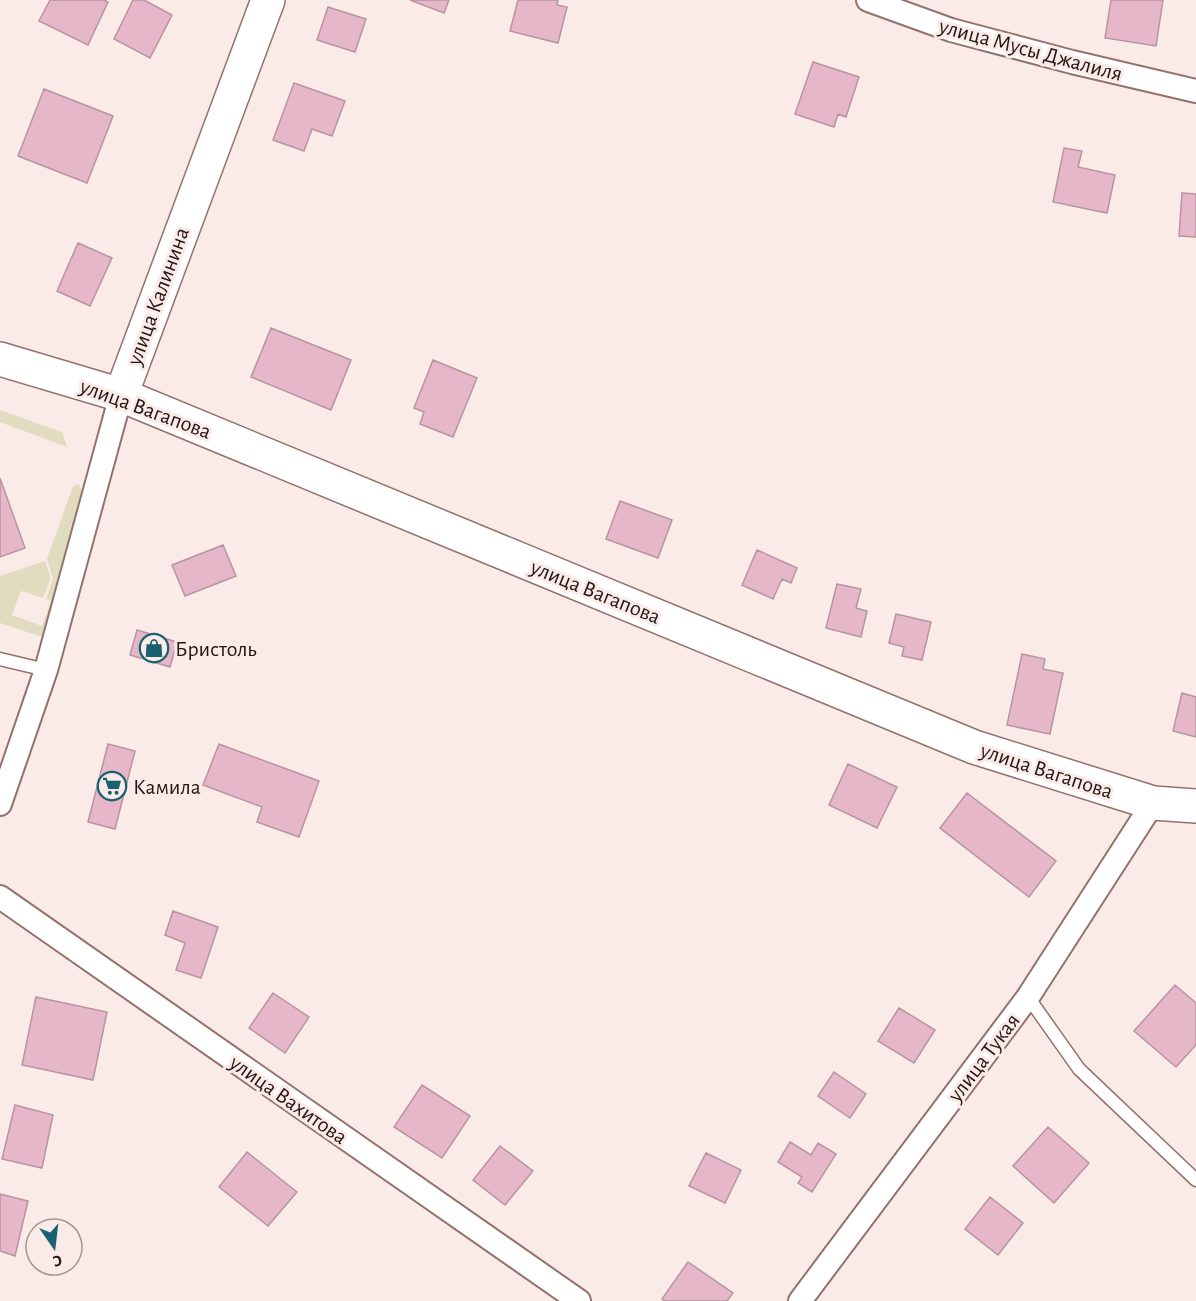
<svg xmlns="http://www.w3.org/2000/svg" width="1196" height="1301" font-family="'Alegreya Sans',sans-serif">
  <rect width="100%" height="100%" fill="#fbebe8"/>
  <path fill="#e1dcc0" d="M 0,410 L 62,432 L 67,447 L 0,422 Z
    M 79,484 L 88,509 L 45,638 L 0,623 L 0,576 L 45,561 L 51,579 L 43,598 L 21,591 L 12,615 L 42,626 L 51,601 L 46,599 L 53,579 L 47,559 L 73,486 Z"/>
  <path fill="#e6b7c8" stroke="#b794a0" stroke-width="1.5" d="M 50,0 L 104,0 L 108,2 L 88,45 L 39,21 Z
    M 133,0 L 144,0 L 172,15 L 150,58 L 114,39 Z
    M 410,0 L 449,0 L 444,13 Z
    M 518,0 L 558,0 L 557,5 L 567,7 L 558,43 L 510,31 Z
    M 1111,0 L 1163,0 L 1156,46 L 1105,38 Z
    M 328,7 L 366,19 L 355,52 L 317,40 Z
    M 813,62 L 859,77 L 846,117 L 838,114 L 834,127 L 795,114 Z
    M 294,83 L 345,101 L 332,136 L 312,129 L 304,151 L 273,140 Z
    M 44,89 L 113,116 L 87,183 L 18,156 Z
    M 1064,148 L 1082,151 L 1078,167 L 1115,175 L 1107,213 L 1053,202 Z
    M 1182,193 L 1196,194 L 1196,237 L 1179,236 Z
    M 78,243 L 112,258 L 90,306 L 57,291 Z
    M 271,328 L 351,360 L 331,410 L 251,377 Z
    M 433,360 L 477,378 L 453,437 L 420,424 L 424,412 L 414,408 Z
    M 0,478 L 25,548 L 0,557 Z
    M 620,501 L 672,520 L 658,558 L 606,539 Z
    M 223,545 L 236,576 L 185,596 L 172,565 Z
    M 757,550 L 797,568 L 791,583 L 782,579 L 773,599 L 742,585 Z
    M 837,584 L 861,589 L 856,608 L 867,611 L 861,637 L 826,628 Z
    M 896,614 L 931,622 L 922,660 L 902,656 L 904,647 L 889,643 Z
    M 137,630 L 177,642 L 170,667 L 130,655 Z
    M 1022,654 L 1045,659 L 1043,669 L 1063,673 L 1050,734 L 1007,725 Z
    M 1182,693 L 1196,697 L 1196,737 L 1173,731 Z
    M 108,744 L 135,751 L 115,829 L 88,822 Z
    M 219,744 L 319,781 L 299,837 L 257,822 L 262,807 L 203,785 Z
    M 848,764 L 897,787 L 877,828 L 829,805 Z
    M 967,793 L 1056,861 L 1029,897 L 940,828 Z
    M 173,911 L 218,927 L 201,978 L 176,970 L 185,943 L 165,935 Z
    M 1175,985 L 1196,1003 L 1196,1045 L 1176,1067 L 1134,1031 Z
    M 273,993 L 309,1017 L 285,1053 L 249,1028 Z
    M 36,997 L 107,1012 L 93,1080 L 22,1065 Z
    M 899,1008 L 935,1030 L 914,1063 L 878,1041 Z
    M 834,1072 L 866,1094 L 850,1118 L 818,1096 Z
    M 422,1085 L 470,1116 L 442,1158 L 394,1127 Z
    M 15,1105 L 53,1115 L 42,1168 L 2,1159 Z
    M 1048,1127 L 1089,1163 L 1054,1203 L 1013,1166 Z
    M 790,1142 L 811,1155 L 818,1143 L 836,1154 L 812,1192 L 798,1183 L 802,1177 L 778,1162 Z
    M 500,1146 L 533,1171 L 505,1205 L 473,1180 Z
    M 247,1152 L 297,1192 L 268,1226 L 219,1187 Z
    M 706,1153 L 741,1170 L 725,1203 L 689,1186 Z
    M 0,1194 L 28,1201 L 15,1256 L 0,1251 Z
    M 990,1197 L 1023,1223 L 998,1255 L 965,1229 Z
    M 688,1262 L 733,1293 L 727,1301 L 665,1301 L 662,1299 Z"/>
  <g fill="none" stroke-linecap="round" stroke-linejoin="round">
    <g stroke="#94716b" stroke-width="15">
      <path id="lane" d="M 0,659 L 46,670
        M 1028,997 L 1079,1069 L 1196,1180"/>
    </g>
    <g stroke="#94716b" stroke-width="26">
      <path id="street" d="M 868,0 L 951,30 L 1072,62 L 1196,91
        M 0,804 L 46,670 L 121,395
        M 0,897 L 579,1301
        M 800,1301 L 1028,997 L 1153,803"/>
    </g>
    <g stroke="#94716b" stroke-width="36">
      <path id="secondary" d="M 0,359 L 121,395 L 974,747 L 1153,803 L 1196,806
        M 121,395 L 268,0"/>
    </g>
    <use href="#lane" stroke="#fff" stroke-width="12"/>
    <use href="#street" stroke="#fff" stroke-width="22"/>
    <use href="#secondary" stroke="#fff" stroke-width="33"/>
  </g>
  <defs>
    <g id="shop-ring" transform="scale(1.5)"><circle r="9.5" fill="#fbebe8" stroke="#196170" stroke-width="1.5"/><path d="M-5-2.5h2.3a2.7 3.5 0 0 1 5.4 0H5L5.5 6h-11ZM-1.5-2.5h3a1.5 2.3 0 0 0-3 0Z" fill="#196170"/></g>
    <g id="supermarket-ring" transform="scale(1.5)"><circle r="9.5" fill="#fbebe8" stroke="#196170" stroke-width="1.5"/><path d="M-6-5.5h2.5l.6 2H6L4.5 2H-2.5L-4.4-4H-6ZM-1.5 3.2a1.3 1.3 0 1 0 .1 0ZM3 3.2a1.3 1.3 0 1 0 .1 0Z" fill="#196170"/></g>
  </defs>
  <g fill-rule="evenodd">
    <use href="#shop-ring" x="154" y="648"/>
    <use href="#supermarket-ring" x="112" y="786"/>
  </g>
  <g text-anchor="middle" stroke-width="6" stroke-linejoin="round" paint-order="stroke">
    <g font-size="22" fill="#231614" stroke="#fbebe8">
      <text transform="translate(1031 49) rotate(15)" y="8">улица Мусы Джалиля</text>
      <text transform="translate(157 296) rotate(-70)" y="8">улица Калинина</text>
      <text transform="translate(146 408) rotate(20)" y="8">улица Вагапова</text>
      <text transform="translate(596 591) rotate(22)" y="8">улица Вагапова</text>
      <text transform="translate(1047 770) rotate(18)" y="8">улица Вагапова</text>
      <text transform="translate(983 1057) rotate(-53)" y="8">улица Тукая</text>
      <text transform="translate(289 1099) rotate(35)" y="8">улица Вахитова</text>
    </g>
    <g font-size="22" fill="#231614" stroke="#fbebe8" text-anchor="start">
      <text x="175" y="656">Бристоль</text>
      <text x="133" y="794">Камила</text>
    </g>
  </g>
  <g transform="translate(54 1247) rotate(166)"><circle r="28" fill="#fbebe8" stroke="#a59693" stroke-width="1.5"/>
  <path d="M0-4.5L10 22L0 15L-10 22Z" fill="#196170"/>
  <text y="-9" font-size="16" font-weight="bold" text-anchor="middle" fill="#231614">С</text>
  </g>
</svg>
